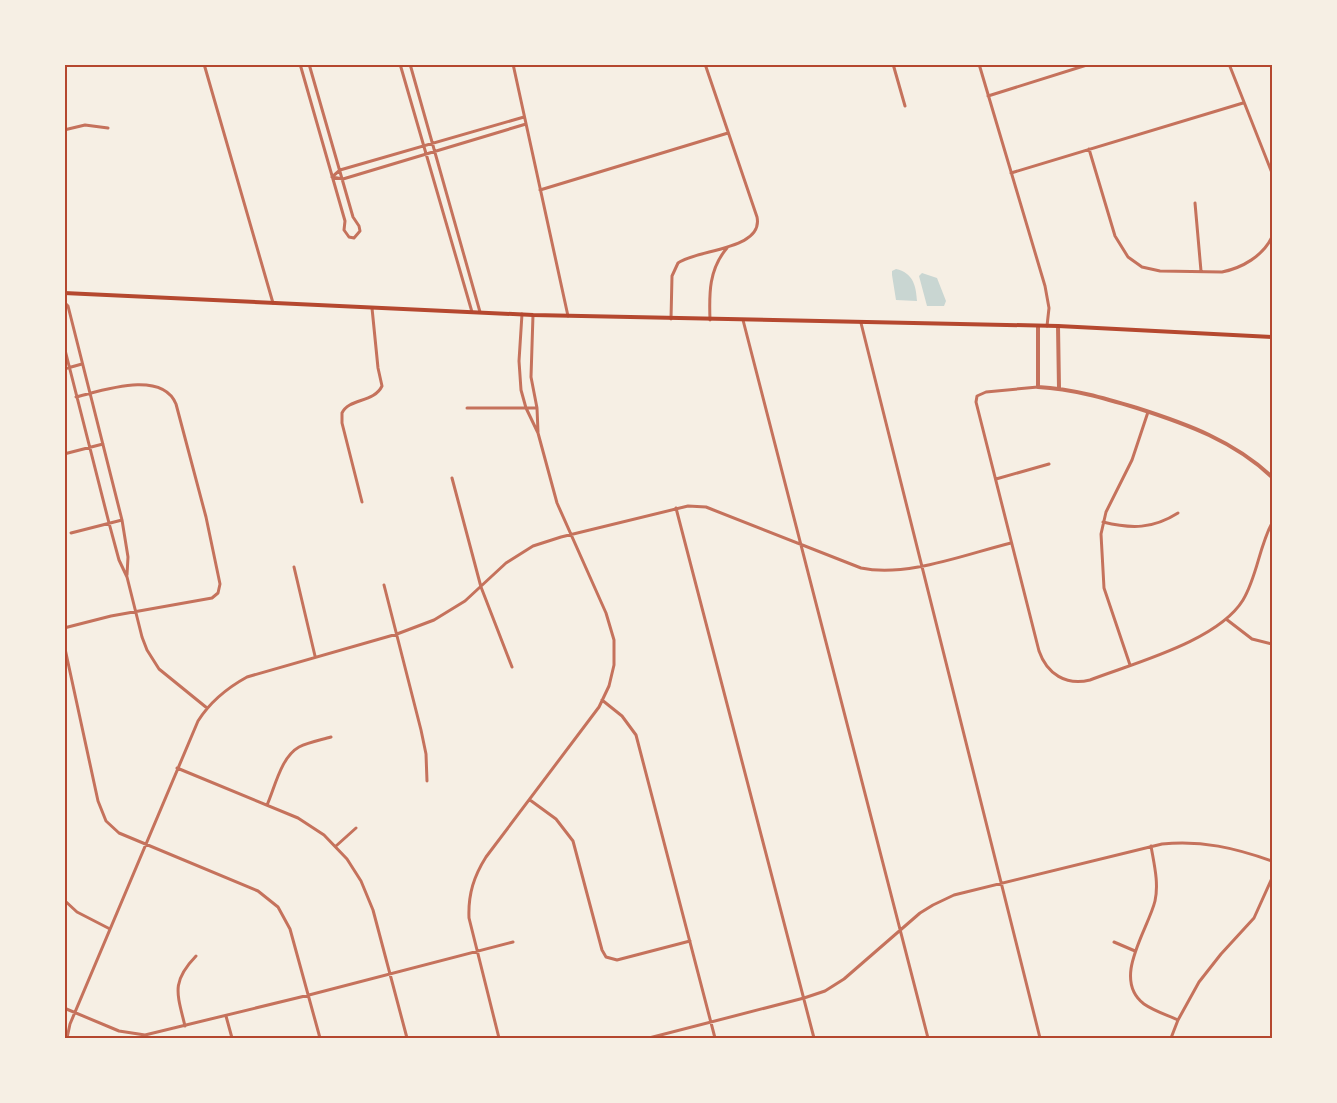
<svg xmlns="http://www.w3.org/2000/svg" width="1337" height="1103" font-family="'Noto Sans',sans-serif">
  <rect width="100%" height="100%" fill="#f6efe4"/>
  <path fill="#c9d6d2" d="M 896,269 C 913,273 916,285 917,301 L 896,300 L 892,275 L 892,271 Z
    M 922,273 L 937,278 L 946,301 L 944,306 L 927,306 L 919,276 Z"/>
  <g fill="none" stroke-linecap="round" stroke-linejoin="round">
    <path stroke="#c5725c" stroke-width="3" d="M 204,64 L 273,303
      M 300,64 L 345,221 L 344,230 L 349,237 L 354,238 L 360,231 L 359,226 L 353,217 L 309,64
      M 400,64 L 472,312
      M 410,64 L 480,312
      M 513,64 L 568,316
      M 893,64 L 905,106
      M 979,64 L 1045,286 L 1049,308 L 1047,326
      M 1229,64 L 1272,173
      M 988,96 L 1090,64
      M 64,130 L 85,125 L 108,128
      M 1089,149 L 1115,236 L 1128,257 L 1142,267 L 1160,271 L 1222,272 C 1242,268 1263,256 1272,237
      M 1011,173 L 1243,103
      M 332,177 L 340,170 L 524,117
      M 332,177 L 343,179 L 526,124
      M 540,190 L 728,133
      M 1195,203 L 1201,271
      M 64,302 L 68,306 L 122,520 L 128,557 L 127,575
      M 533,315 L 531,377 L 537,408 L 538,432
      M 671,319 L 672,276 L 678,263 C 697,249 764,250 757,217 L 705,64
      M 710,320 C 709,293 709,269 727,248
      M 743,320 L 928,1038
      M 861,323 L 1040,1038
      M 64,346 L 109,523 L 119,560 L 127,577 L 142,637 L 147,650 L 159,669 L 207,708
      M 64,369 L 82,364
      M 1038,387 L 986,392 L 977,396 L 976,402 L 1039,651 C 1047,674 1066,686 1090,680 C 1134,663 1218,641 1243,600 C 1257,577 1259,547 1272,523
      M 467,408 L 537,408
      M 64,454 L 103,444
      M 452,478 L 481,587 L 512,667
      M 996,479 L 1049,464
      M 362,502 L 342,423 L 342,413 C 349,398 374,403 382,386 L 378,368 L 372,308
      M 676,508 L 814,1038
      M 1103,522 C 1131,529 1153,529 1178,513
      M 71,533 L 122,520
      M 294,567 L 315,656
      M 384,585 L 421,730 L 426,754 L 427,781
      M 1226,619 L 1252,639 L 1272,644
      M 64,628 L 111,616 L 212,598 L 218,593 L 220,584 L 206,517 L 176,404 C 162,370 104,390 76,397
      M 64,644 L 98,801 L 106,821 L 119,833 L 258,891 L 278,907 L 290,929 L 320,1038
      M 1130,665 L 1104,588 L 1101,534 L 1106,512 L 1132,460 L 1148,412
      M 602,700 L 622,716 L 636,735 L 715,1038
      M 177,768 L 298,818 L 324,835 L 347,859 L 361,881 L 373,910 L 407,1038
      M 530,800 L 556,819 L 573,841 L 602,950 L 606,957 L 617,960 L 690,941
      M 267,805 C 275,787 281,757 299,747 C 309,742 321,740 331,737
      M 336,846 L 356,828
      M 1151,846 C 1154,864 1159,883 1155,901 C 1148,930 1111,979 1144,1004 C 1154,1011 1167,1015 1178,1020
      M 64,900 L 77,912 L 110,929
      M 1114,942 L 1135,951
      M 64,1008 L 119,1031 L 145,1035 L 309,995 L 513,942
      M 226,1016 L 232,1038
      M 185,1026 C 177,993 171,982 196,956
      M 67,1038 L 70,1024 L 198,721 C 210,702 227,688 247,677 L 397,634 L 434,620 L 465,601 L 506,563 L 533,546 L 561,537 L 688,506 L 706,507 L 861,568 C 906,578 966,554 1011,543
      M 499,1038 L 469,918 C 468,894 474,876 486,857 L 599,707 L 609,686 L 614,665 L 614,640 L 606,613 L 557,503 L 538,433 L 526,408 L 521,390 L 519,361 L 522,314
      M 533,1038 L 548,1038
      M 649,1038 L 804,998 L 825,991 L 844,979 L 920,913 L 933,905 L 954,895 L 1162,844 C 1202,840 1235,848 1272,861
      M 1171,1038 L 1178,1020 L 1199,982 L 1221,954 L 1254,918 L 1272,878"/>
    <path stroke="#c5725c" stroke-width="4" d="M 1038,326 L 1038,387 C 1073,389 1104,398 1137,408 C 1187,424 1234,441 1272,477
      M 1058,326 L 1059,388"/>
    <path stroke="#b5482f" stroke-width="4" d="M 64,293 L 533,315 L 1058,326 L 1272,337"/>
  </g>
  <rect width="1337" height="1103" fill="none" stroke="#f6efe4" stroke-width="132"/>
  <rect x="66" y="66" width="1205" height="971" fill="none" stroke="#b5482f" stroke-width="2"/>
</svg>
